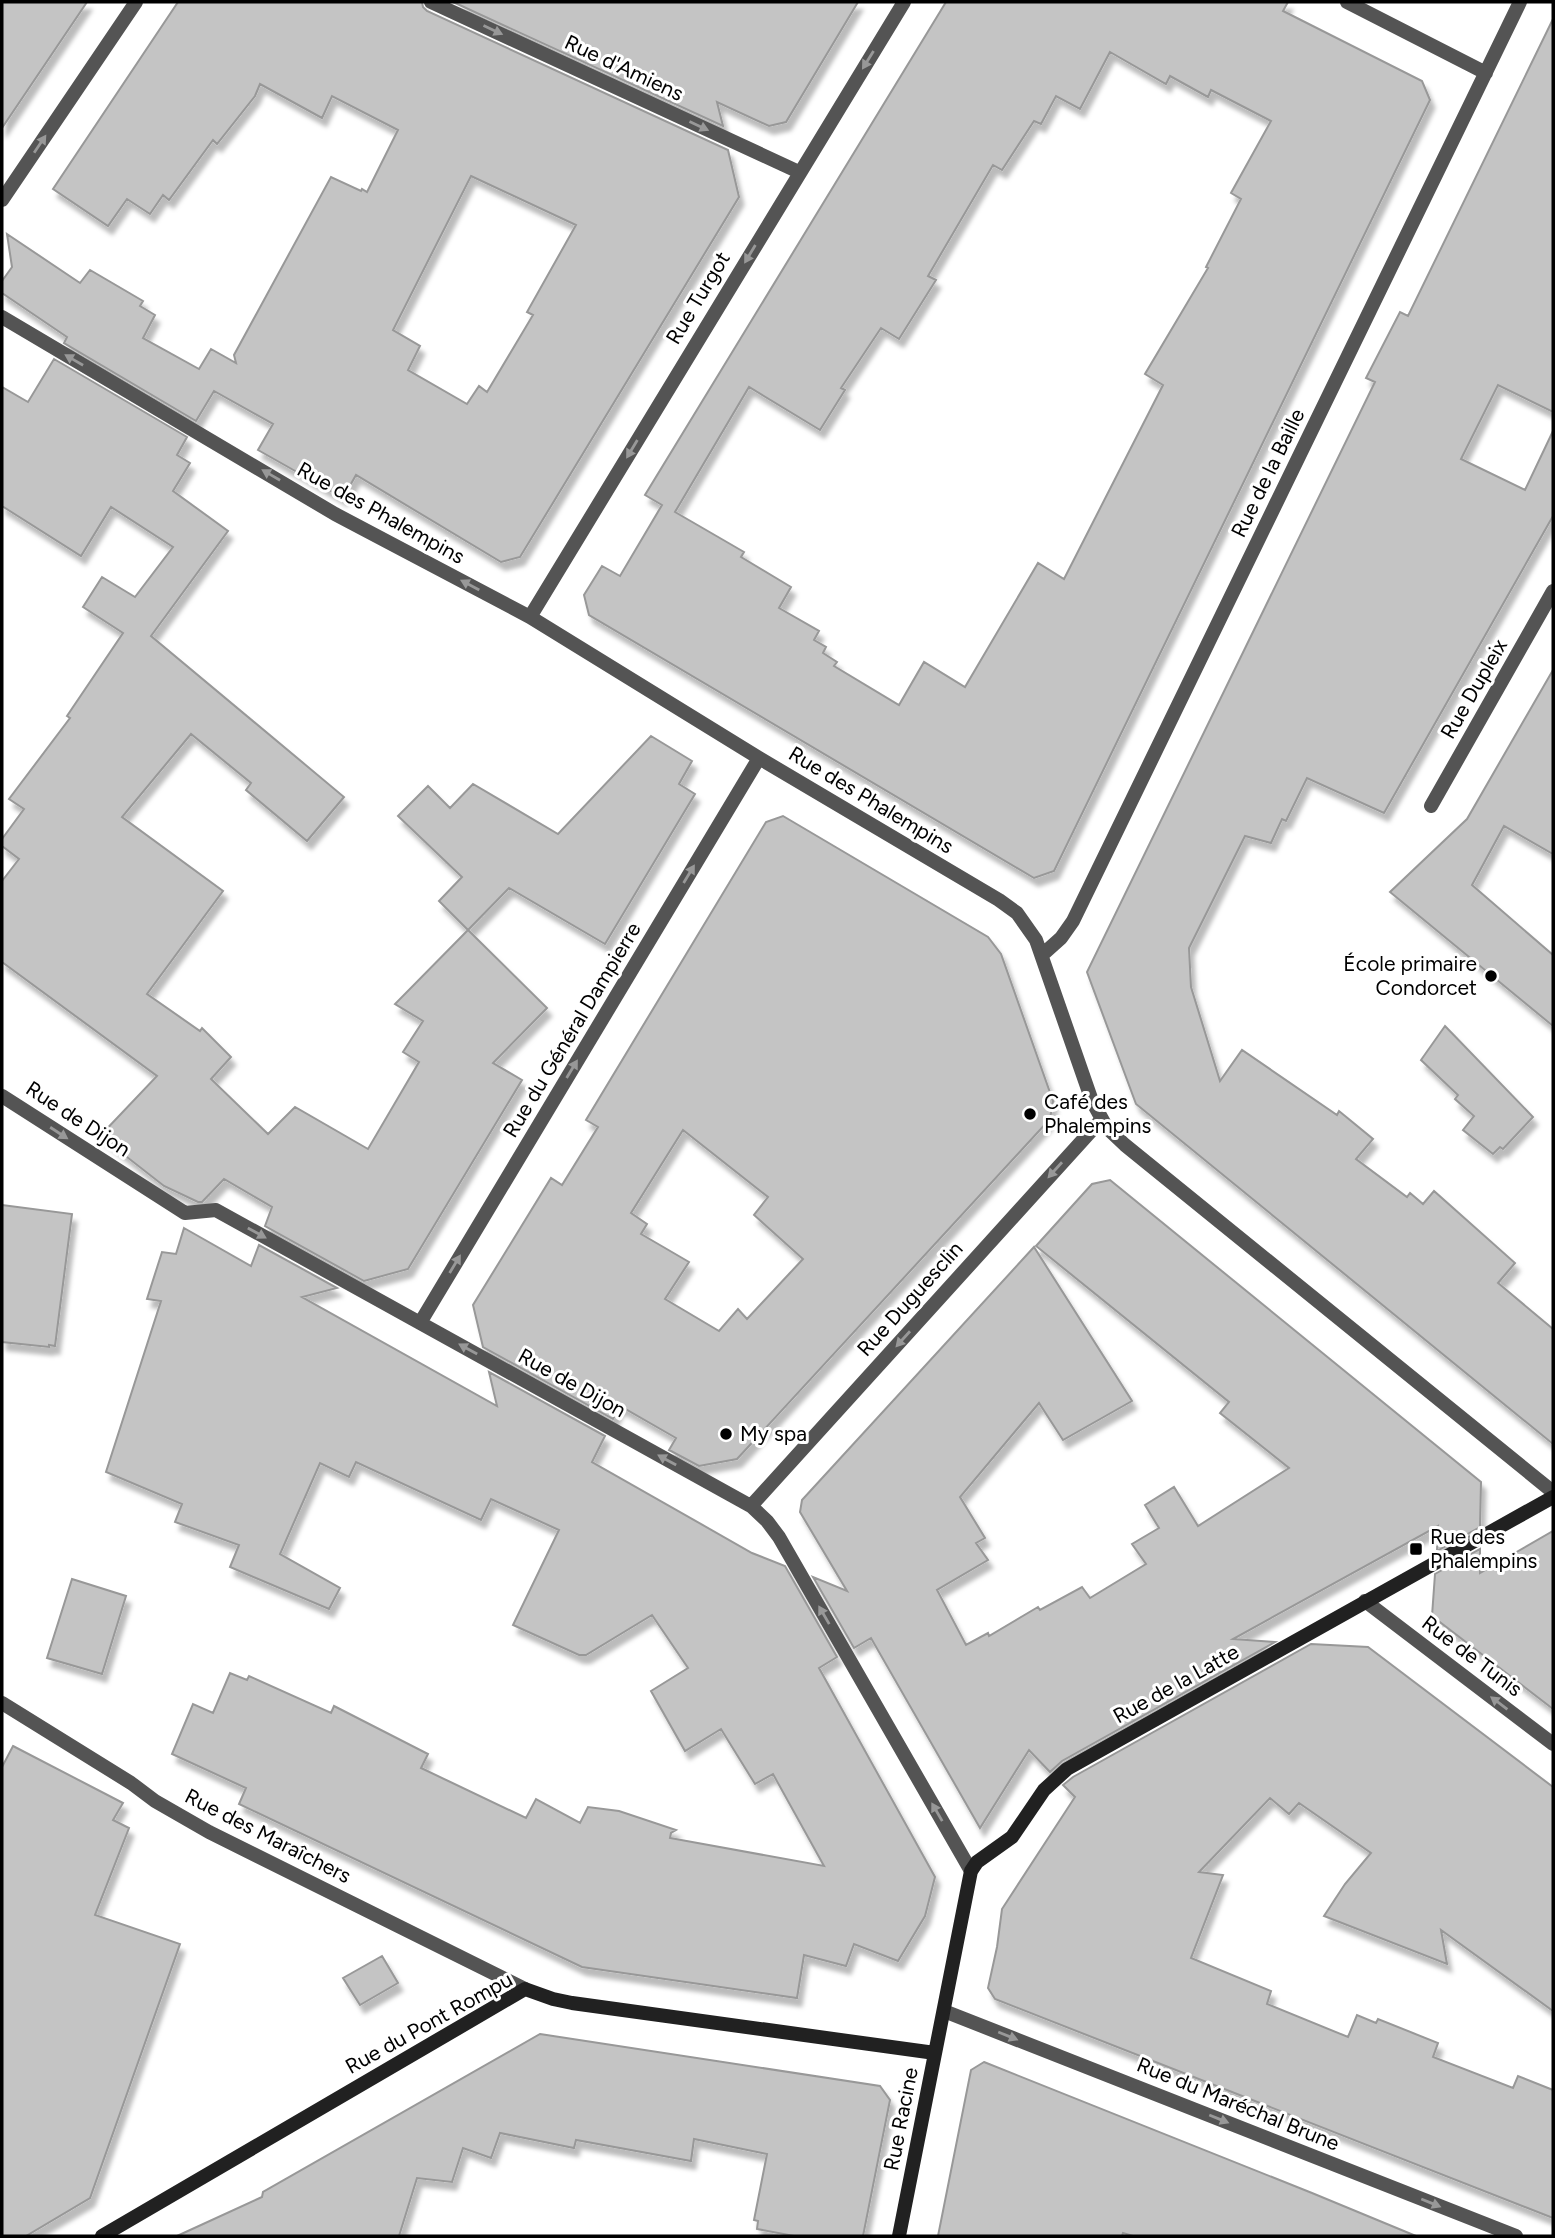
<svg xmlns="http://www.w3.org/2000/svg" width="1555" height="2238" font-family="Figtree,sans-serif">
  <defs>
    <filter id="shadow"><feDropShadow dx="4.5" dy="8" stdDeviation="2" flood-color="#0004"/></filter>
  </defs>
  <rect width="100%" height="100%" fill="#fff"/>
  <path fill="#c4c4c4" stroke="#989898" stroke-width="2" fill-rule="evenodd" filter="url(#shadow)" d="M 2,2 L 87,2 L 2,128 Z
    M 178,2 L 422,2 L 423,7 L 427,11 L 728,150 L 739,197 L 520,557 L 501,562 L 356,475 L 343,498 L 258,450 L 273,424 L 214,391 L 196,421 L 64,343 L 67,337 L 2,293 L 2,281 L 12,267 L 7,234 L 80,283 L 90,270 L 143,301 L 140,306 L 155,315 L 143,338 L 199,369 L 211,349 L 236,363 L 234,355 L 331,177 L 361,191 L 362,189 L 367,192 L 398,130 L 332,96 L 322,118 L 260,84 L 255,96 L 217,144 L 213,140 L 169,200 L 163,195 L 150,214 L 127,199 L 108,226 L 53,189 ZM 471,176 L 576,225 L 527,312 L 533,315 L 487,392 L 479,386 L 467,404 L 408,370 L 420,346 L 393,330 Z
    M 453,2 L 858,2 L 786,122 L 769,126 L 717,102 L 723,126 Z
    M 946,2 L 1288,2 L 1283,11 L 1422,81 L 1430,100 L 1054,871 L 1034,878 L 589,615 L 584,595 L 602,566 L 620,576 L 662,505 L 645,495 ZM 1110,52 L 1166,84 L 1170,76 L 1208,97 L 1211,90 L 1271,121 L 1231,193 L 1241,199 L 1206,267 L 1208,268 L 1145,374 L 1163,385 L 1064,579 L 1038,563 L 965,687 L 924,662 L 899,705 L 834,666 L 837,662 L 823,653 L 826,647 L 814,640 L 819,631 L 779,608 L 791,587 L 741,557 L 744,552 L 675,512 L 749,387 L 820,430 L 845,390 L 841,388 L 881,328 L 899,339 L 936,280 L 928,276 L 993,165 L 1002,170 L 1034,121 L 1041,124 L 1056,96 L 1080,109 Z
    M 1553,19 L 1553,412 L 1498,385 L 1461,459 L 1525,490 L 1553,431 L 1553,516 L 1384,813 L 1307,778 L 1286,821 L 1282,819 L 1271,843 L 1245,836 L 1189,948 L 1191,987 L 1220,1081 L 1242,1050 L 1337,1115 L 1339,1111 L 1373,1139 L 1356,1159 L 1407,1197 L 1410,1193 L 1423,1204 L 1434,1191 L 1515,1263 L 1498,1283 L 1553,1329 L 1553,1444 L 1136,1104 L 1087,972 L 1375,382 L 1366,378 L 1400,312 L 1408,316 Z
    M 54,359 L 187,437 L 177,455 L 190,463 L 173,491 L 228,531 L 151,636 L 344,797 L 307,841 L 246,790 L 251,783 L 191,734 L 122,817 L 223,891 L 147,994 L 200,1031 L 202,1028 L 231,1057 L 211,1079 L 268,1134 L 295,1107 L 368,1149 L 419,1062 L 403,1052 L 423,1021 L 395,1004 L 468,930 L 547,1008 L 493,1063 L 522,1080 L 408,1269 L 364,1281 L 265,1226 L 272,1207 L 224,1179 L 202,1202 L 198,1202 L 164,1186 L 100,1136 L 157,1076 L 2,962 L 2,881 L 19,859 L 2,846 L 2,839 L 24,809 L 9,799 L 70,718 L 67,716 L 123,633 L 83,607 L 102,577 L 135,597 L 173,547 L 111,507 L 81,556 L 2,506 L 2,387 L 28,402 Z
    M 1553,670 L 1553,854 L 1504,826 L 1472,885 L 1553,955 L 1553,1026 L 1390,892 L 1467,819 Z
    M 651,736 L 692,761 L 679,784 L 695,794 L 605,944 L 509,888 L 468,930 L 439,901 L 462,877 L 398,816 L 428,786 L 450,808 L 473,784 L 558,834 Z
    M 783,816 L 988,937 L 1001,954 L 1053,1101 L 1050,1119 L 737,1459 L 699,1466 L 669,1450 L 676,1438 L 620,1406 L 613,1419 L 483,1347 L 473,1305 L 551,1178 L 562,1185 L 598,1127 L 586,1120 L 766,822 ZM 683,1130 L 768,1197 L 754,1215 L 803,1259 L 747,1319 L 738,1309 L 719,1331 L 665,1299 L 689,1262 L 641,1234 L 647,1224 L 631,1213 Z
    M 1445,1026 L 1533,1117 L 1503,1149 L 1500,1147 L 1493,1154 L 1463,1130 L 1474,1116 L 1455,1099 L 1458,1095 L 1421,1060 Z
    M 1110,1180 L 1481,1482 L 1480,1527 L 1437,1551 L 1438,1526 L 1233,1639 L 1275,1642 L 1062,1761 L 1050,1772 L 1029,1750 L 980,1828 L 871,1638 L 854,1648 L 813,1577 L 847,1591 L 800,1512 L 802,1500 L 1034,1247 L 1132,1401 L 1063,1440 L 1039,1403 L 960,1497 L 985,1538 L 976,1543 L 988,1560 L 937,1590 L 966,1645 L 988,1633 L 989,1636 L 1038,1607 L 1040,1610 L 1082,1587 L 1090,1598 L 1146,1564 L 1132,1544 L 1159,1528 L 1145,1505 L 1174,1487 L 1198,1526 L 1289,1468 L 1220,1413 L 1229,1402 L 1036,1246 L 1092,1184 Z
    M 2,1205 L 72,1214 L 55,1346 L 49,1345 L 49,1347 L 2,1342 Z
    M 184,1228 L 251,1266 L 259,1245 L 337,1288 L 302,1297 L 497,1406 L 489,1372 L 605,1436 L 592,1462 L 752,1553 L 785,1566 L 837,1657 L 819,1668 L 935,1877 L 925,1916 L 898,1961 L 854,1944 L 846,1966 L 804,1955 L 797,1998 L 582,1967 L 239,1804 L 246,1788 L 172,1754 L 193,1704 L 213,1713 L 230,1673 L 247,1680 L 249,1676 L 331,1713 L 334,1706 L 428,1754 L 421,1768 L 526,1818 L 536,1799 L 580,1823 L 588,1807 L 619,1811 L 676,1830 L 671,1833 L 670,1838 L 824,1866 L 773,1774 L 755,1784 L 721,1729 L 685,1751 L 651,1691 L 688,1668 L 652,1615 L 586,1655 L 579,1655 L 513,1625 L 559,1530 L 491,1499 L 481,1520 L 356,1462 L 349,1477 L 320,1463 L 280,1554 L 340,1588 L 329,1609 L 230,1567 L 239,1545 L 175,1522 L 182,1504 L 106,1472 L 161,1301 L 147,1299 L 162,1252 L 176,1254 Z
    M 1553,1531 L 1553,1709 L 1432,1616 L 1435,1574 L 1480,1549 L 1480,1573 Z
    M 72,1579 L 126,1596 L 102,1674 L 47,1658 Z
    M 1311,1644 L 1368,1647 L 1553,1787 L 1553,2011 L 1441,1930 L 1447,1964 L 1324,1916 L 1345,1884 L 1371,1853 L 1299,1803 L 1289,1814 L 1270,1798 L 1199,1872 L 1223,1875 L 1191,1958 L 1271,1991 L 1267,2004 L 1348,2037 L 1357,2015 L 1376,2023 L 1378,2019 L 1438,2043 L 1433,2057 L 1513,2088 L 1518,2076 L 1553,2090 L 1553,2218 L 995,1999 L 988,1988 L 997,1947 L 1002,1909 L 1075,1797 L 1063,1785 L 1073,1777 Z
    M 13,1746 L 123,1803 L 113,1820 L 129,1828 L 95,1915 L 180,1944 L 90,2198 L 26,2236 L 2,2236 L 2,1767 Z
    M 382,1956 L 398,1983 L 360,2005 L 343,1978 Z
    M 540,2034 L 880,2086 L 890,2100 L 863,2236 L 794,2236 L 757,2229 L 758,2221 L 754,2220 L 767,2154 L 694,2139 L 691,2161 L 576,2140 L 574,2148 L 500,2133 L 491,2158 L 463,2148 L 452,2182 L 417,2178 L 399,2236 L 177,2236 L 262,2197 L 263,2192 Z
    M 984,2062 L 1312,2193 L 1416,2236 L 1133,2236 L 1123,2233 L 1122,2236 L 938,2236 L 971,2070 Z"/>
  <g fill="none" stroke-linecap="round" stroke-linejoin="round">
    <path stroke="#545454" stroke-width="14" d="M 431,2 L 799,172
      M 1347,2 L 1486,73
      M 2,200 L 136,2
      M 2,317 L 335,514 L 530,617 L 759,758 L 999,900 L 1017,913 L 1036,940 L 1092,1101 L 1107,1128 L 1125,1145 L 1553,1492
      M 530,617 L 904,2
      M 1431,806 L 1553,591
      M 1042,955 L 1061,938 L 1073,921 L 1520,2
      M 2,1096 L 185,1213 L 216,1210 L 751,1506 L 767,1521 L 779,1537 L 971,1871
      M 420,1323 L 759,758
      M 751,1506 L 1101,1120
      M 1365,1601 L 1553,1744
      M 2,1703 L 131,1783 L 155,1801 L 209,1832 L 525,1989
      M 944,2011 L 1516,2236"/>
    <path stroke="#212121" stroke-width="14" d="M 102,2236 L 525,1989 L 553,1999 L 572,2003 L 935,2053
      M 899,2236 L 971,1871 L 977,1862 L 1012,1837 L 1044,1790 L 1067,1769 L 1553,1497"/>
  </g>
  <defs><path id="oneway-solid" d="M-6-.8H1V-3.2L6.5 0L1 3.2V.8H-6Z" transform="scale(1.75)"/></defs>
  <g fill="#989898">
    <use href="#oneway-solid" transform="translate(493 30) rotate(25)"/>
    <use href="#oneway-solid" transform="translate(868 60) rotate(122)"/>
    <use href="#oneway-solid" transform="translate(699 126) rotate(25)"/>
    <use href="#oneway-solid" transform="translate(40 144) rotate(-56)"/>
    <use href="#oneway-solid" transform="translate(750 254) rotate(121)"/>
    <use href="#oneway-solid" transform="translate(74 360) rotate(-150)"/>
    <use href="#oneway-solid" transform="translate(632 449) rotate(121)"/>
    <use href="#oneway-solid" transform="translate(271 475) rotate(-150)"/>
    <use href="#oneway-solid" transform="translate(470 585) rotate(-152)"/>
    <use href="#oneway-solid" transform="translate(689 874) rotate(-59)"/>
    <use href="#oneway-solid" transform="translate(572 1069) rotate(-59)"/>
    <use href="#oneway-solid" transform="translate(59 1133) rotate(33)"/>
    <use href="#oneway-solid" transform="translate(1055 1170) rotate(132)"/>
    <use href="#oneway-solid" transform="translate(257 1233) rotate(29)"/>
    <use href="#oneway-solid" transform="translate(455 1264) rotate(-59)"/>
    <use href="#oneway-solid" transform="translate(903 1339) rotate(132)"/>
    <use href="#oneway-solid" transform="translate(468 1349) rotate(-151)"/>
    <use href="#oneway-solid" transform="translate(667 1460) rotate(-151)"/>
    <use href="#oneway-solid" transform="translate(824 1615) rotate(-120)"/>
    <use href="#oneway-solid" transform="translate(1499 1703) rotate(-143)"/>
    <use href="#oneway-solid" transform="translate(937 1812) rotate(-120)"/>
    <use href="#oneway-solid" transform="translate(1008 2036) rotate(22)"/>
    <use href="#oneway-solid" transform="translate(1219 2119) rotate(22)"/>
    <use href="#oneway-solid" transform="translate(1431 2203) rotate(22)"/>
  </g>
  <g fill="#000" stroke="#fff" stroke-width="2.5">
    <circle cx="1491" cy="976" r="7"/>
    <circle cx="1030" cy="1114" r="7"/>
    <circle cx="726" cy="1434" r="7"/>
    <rect x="1409" y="1542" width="14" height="14" rx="3.5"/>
  </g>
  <g text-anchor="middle" stroke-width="6" stroke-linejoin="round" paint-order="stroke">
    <g font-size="21" fill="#000" stroke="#fff">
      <text transform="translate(624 68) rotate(25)" y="7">Rue d'Amiens</text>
      <text transform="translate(698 298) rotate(-59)" y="7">Rue Turgot</text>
      <text transform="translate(1268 473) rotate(-64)" y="7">Rue de la Baille</text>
      <text transform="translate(381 513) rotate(29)" y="7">Rue des Phalempins</text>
      <text transform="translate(1474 689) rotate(-60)" y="7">Rue Dupleix</text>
      <text transform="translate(871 800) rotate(31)" y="7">Rue des Phalempins</text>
      <text transform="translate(572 1030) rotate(-59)" y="7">Rue du Général Dampierre</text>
      <text transform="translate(78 1119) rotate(33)" y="7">Rue de Dijon</text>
      <text transform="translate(910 1299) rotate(-48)" y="7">Rue Duguesclin</text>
      <text transform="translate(572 1383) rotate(29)" y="7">Rue de Dijon</text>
      <text transform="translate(1472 1656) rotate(37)" y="7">Rue de Tunis</text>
      <text transform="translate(1176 1684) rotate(-29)" y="7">Rue de la Latte</text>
      <text transform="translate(268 1836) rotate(27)" y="7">Rue des Maraîchers</text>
      <text transform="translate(429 2023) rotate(-29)" y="7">Rue du Pont Rompu</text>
      <text transform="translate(1238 2104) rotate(22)" y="7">Rue du Maréchal Brune</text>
      <text transform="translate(901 2119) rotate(-79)" y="7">Rue Racine</text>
    </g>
    <g font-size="21" fill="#000" stroke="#fff" text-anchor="start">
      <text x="1477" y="971" text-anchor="end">École primaire<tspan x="1477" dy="24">Condorcet</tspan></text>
      <text x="1044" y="1109">Café des<tspan x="1044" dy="24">Phalempins</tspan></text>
      <text x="740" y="1441">My spa</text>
      <text x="1430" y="1544">Rue des<tspan x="1430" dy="24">Phalempins</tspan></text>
    </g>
  </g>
  <rect width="1555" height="2238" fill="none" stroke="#000000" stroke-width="7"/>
</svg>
